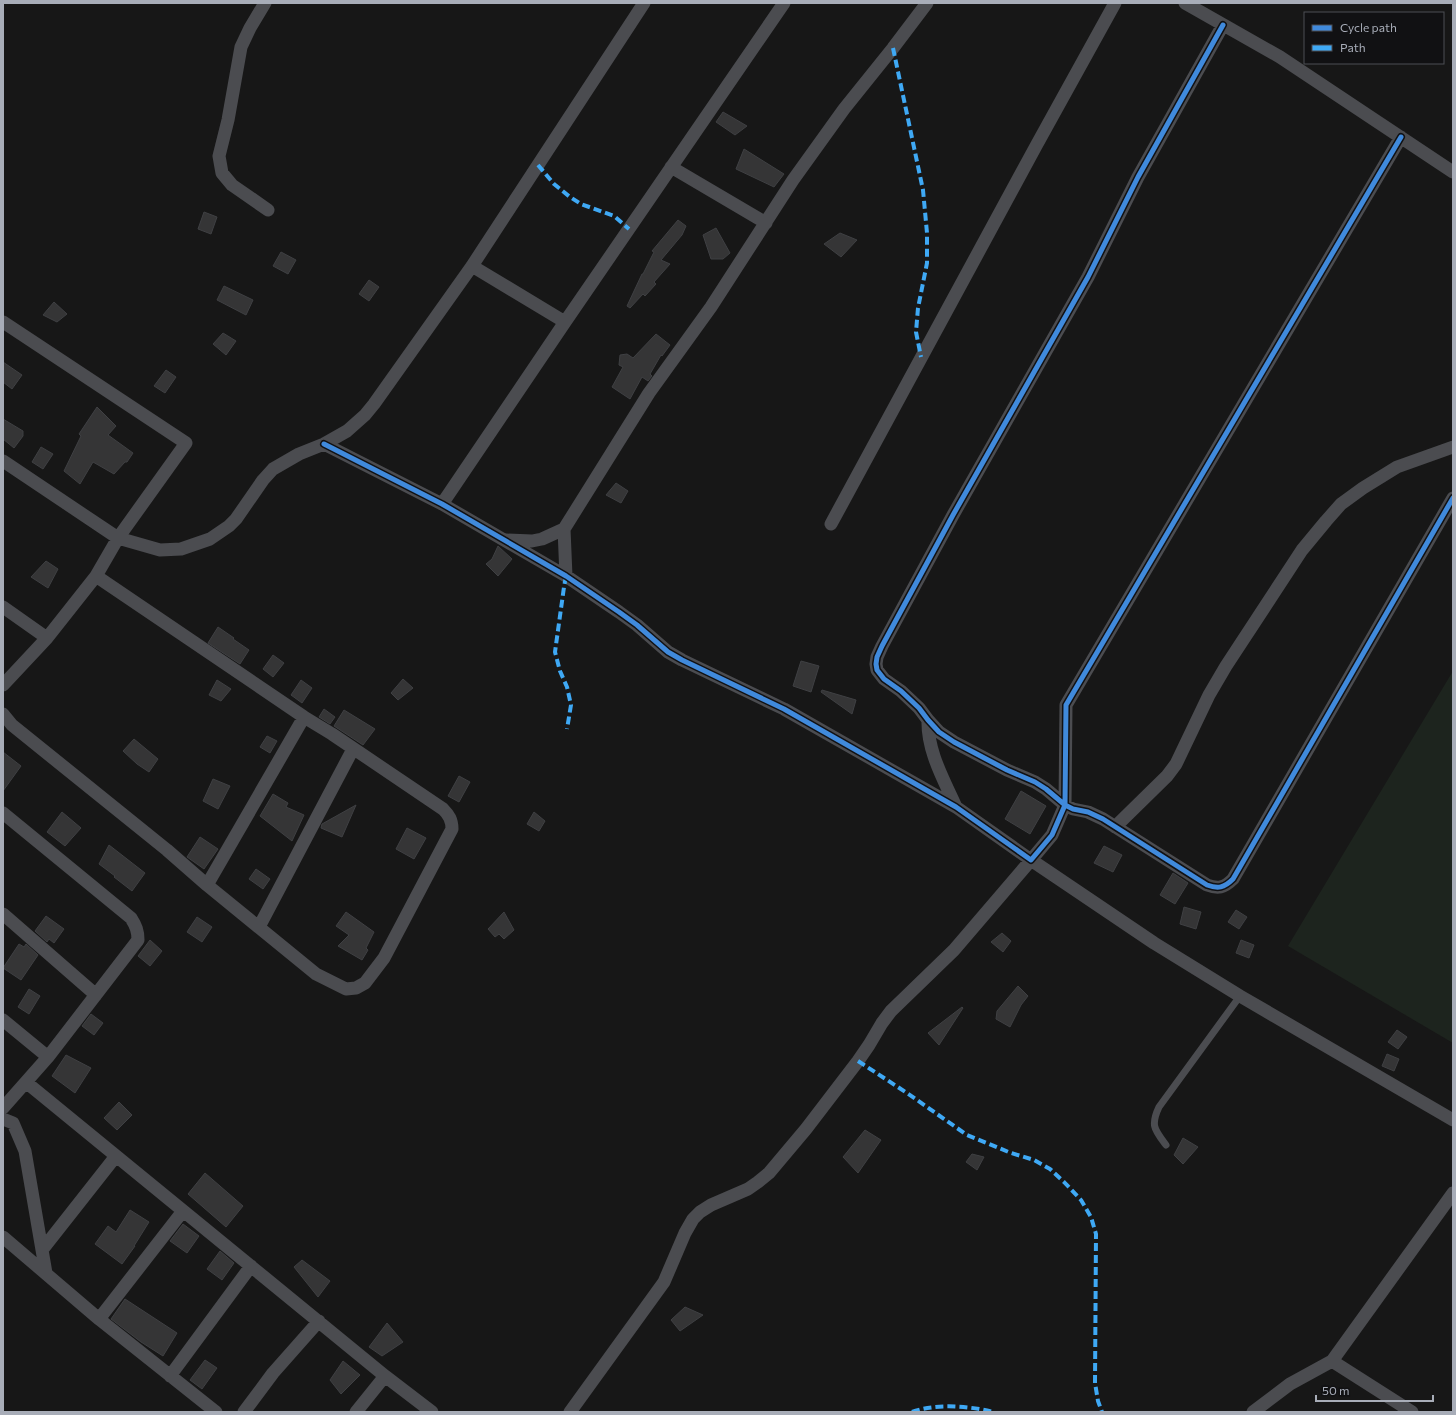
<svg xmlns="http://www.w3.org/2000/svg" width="1456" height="1415" font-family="Commissioner,sans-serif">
  <rect width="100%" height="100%" fill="#171717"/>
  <path fill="#1d241e" d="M 1453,671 L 1453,1043 L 1288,946 Z"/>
  <path fill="#353536" stroke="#3f4043" d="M 723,112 L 747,126 L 735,135 L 716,122 Z
    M 744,149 L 784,174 L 774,187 L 736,169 Z
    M 204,212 L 217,217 L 211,234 L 198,229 Z
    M 678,220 L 686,226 L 682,235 L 661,260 L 670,264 L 654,282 L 656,284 L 645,296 L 643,294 L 630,308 L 627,306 L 642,274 L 643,274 L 654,252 L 652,251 Z
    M 716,228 L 730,253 L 723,259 L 711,259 L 703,235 Z
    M 840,233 L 857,240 L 841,257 L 824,244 Z
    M 281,252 L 296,260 L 288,274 L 273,266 Z
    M 369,280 L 379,287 L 369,301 L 359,294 Z
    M 224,286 L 253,300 L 246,315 L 217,300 Z
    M 54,302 L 67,314 L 57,322 L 43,315 Z
    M 223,333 L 236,341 L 226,355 L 213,344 Z
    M 656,334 L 670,345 L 662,356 L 661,355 L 650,374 L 652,376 L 648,381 L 642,377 L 630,399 L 612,387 L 623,367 L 619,365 L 620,355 L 627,354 L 633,358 Z
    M 3,362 L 22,375 L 12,389 L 3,382 Z
    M 166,370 L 176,377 L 165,393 L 154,386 Z
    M 97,407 L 116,426 L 108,435 L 133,453 L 127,462 L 125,462 L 114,474 L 93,462 L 80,484 L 64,471 L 81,436 L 79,434 Z
    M 3,419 L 23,431 L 23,436 L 14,448 L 3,439 Z
    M 41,447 L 53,454 L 43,469 L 32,462 Z
    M 616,483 L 628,491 L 621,503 L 606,495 Z
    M 498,546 L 512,559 L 498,576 L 486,564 L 492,559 Z
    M 46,561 L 58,569 L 48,588 L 31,577 Z
    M 218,627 L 234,638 L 233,639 L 249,650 L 240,664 L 208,643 Z
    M 273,655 L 284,663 L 273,677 L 263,669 Z
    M 801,661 L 819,666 L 811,692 L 793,686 Z
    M 403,679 L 413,688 L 398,700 L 391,693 Z
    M 217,680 L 231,689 L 221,701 L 209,695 Z
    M 301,680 L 312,688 L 302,703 L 291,695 Z
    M 822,690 L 856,700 L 852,714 L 821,692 Z
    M 324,709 L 335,717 L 330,724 L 319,717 Z
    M 344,710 L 375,729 L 363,745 L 334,726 Z
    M 267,736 L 277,741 L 270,753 L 260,747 Z
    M 134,739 L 158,759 L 149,772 L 137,764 L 123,751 Z
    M 3,752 L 21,766 L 3,791 Z
    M 459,776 L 470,782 L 459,802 L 448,796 Z
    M 213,779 L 230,786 L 218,809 L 203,801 Z
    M 1021,791 L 1046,806 L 1030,834 L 1005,819 Z
    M 273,794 L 288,803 L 286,807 L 304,815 L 292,841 L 260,816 Z
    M 356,805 L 342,837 L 321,828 L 322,824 Z
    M 62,812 L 81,828 L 65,846 L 47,832 Z
    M 534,812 L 545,821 L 539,831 L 527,824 Z
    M 407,828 L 426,838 L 414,859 L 396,849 Z
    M 200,837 L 218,849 L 204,869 L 187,857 Z
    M 109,845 L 145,873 L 132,891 L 114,877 L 115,876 L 99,864 Z
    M 1104,846 L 1122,855 L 1113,872 L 1094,863 Z
    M 256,869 L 270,879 L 263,889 L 249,879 Z
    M 1173,873 L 1188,883 L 1175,904 L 1160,895 Z
    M 1184,907 L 1201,912 L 1196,929 L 1180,924 Z
    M 1236,910 L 1247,917 L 1239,929 L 1228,922 Z
    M 346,912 L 374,932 L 366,948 L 368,950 L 362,960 L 338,946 L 349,935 L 336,926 Z
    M 504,912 L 514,930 L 504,939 L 499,934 L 495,937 L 488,929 Z
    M 46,916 L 64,929 L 54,943 L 49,939 L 47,942 L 35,931 Z
    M 197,917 L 212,927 L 202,942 L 187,932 Z
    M 1002,933 L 1011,941 L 1003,952 L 991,942 Z
    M 150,940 L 162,951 L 150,966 L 138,956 Z
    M 1241,940 L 1254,945 L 1249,958 L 1236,953 Z
    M 19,944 L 24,947 L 26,944 L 38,955 L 21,980 L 3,968 Z
    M 1018,986 L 1028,996 L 1021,1005 L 1010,1027 L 996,1019 L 997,1011 Z
    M 29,989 L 40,996 L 29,1014 L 18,1007 Z
    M 962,1007 L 963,1008 L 939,1045 L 928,1033 Z
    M 91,1014 L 103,1023 L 94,1035 L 82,1026 Z
    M 1397,1030 L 1407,1037 L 1398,1049 L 1388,1042 Z
    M 1387,1054 L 1399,1059 L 1394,1071 L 1382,1066 Z
    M 66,1055 L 91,1068 L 75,1093 L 52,1076 Z
    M 119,1102 L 132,1115 L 117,1130 L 104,1118 Z
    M 865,1130 L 881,1140 L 858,1173 L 843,1157 Z
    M 1183,1138 L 1198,1147 L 1183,1164 L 1174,1155 Z
    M 972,1154 L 984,1157 L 977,1170 L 966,1162 Z
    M 205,1173 L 243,1206 L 226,1227 L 188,1194 Z
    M 130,1210 L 149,1222 L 134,1246 L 135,1246 L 122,1264 L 95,1244 L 108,1226 L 116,1232 Z
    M 183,1224 L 199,1236 L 187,1253 L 170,1241 Z
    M 220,1251 L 234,1263 L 222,1280 L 207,1269 Z
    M 302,1260 L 330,1281 L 318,1297 L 294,1267 Z
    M 125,1299 L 177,1333 L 163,1356 L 141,1342 L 111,1319 Z
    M 685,1307 L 703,1315 L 680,1331 L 671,1320 Z
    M 387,1323 L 403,1342 L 382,1356 L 369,1347 Z
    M 205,1360 L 217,1368 L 202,1389 L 190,1380 Z
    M 343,1361 L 360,1375 L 341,1394 L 330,1380 Z"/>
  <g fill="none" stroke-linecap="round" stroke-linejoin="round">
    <path stroke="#4b4c50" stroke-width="7" d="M 1166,1145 C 1155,1130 1150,1126 1159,1107 L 1240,996"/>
    <path stroke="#4b4c50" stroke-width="13" d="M 265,3 L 250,28 L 241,47 L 228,120 L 219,156 L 222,173 L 232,185 L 268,210
      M 1185,3 L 1280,57 L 1453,172
      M 1223,25 L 1138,177 L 1088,277 L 953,515 L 882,646 L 877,657 L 876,664 L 877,670 L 884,679 L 901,691 L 919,708 L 928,720 L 939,732 L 954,742 L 1007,770 L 1035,782 L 1046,789 L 1065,805 L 1073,809 L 1088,812 L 1103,819 L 1207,885 C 1218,889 1224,888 1233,879 L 1453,498
      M 671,167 L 766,223
      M 472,266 L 565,322
      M 3,322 L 186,443 L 118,538 L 96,576 L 47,638 L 3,685
      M 324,444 L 442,504 L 566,576 L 619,612 L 637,625 L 668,652 L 682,660 L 784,709 L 956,807 L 1031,860 L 1052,835 L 1065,805 L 1066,705 L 1401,137
      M 3,461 L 118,538 L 160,550 L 181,549 L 210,539 L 229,526 L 236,519 L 263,480 L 273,469 L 299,454 L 324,444 L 347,431 L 365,415 L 374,404 L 472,266 L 644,3
      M 442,504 L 565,322 L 784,3
      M 831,524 L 1036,146 L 1115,3
      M 506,540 L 532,541 L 542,539 L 564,529
      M 566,576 L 564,529 L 649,393 L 711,307 L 793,180 L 844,109 L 893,48 L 927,3
      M 3,607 L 47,638
      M 3,714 L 12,725 L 167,850 L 207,885 L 316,974 L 346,989 L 356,988 L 365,983 L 384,958 L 452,829 C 452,820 449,815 443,809 L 332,734 L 304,717 L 96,576
      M 928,720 C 927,751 944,780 956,807
      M 3,813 L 131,918 C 136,926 138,931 138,940 L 48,1057 L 3,1108
      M 1115,827 L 1167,776 L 1176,764 L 1209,695 L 1226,666 L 1302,550 L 1326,521 L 1341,504 L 1363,488 L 1397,467 L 1453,447
      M 207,885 L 304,717
      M 3,914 L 96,995
      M 259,927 L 353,749
      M 3,1020 L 48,1057
      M 27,1083 L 385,1376 L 432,1412
      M 3,1119 L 13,1123 L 25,1151 L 46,1273
      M 3,1237 L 99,1319 L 216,1412
      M 42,1250 L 116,1156
      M 99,1319 L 183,1211
      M 1332,1361 L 1412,1412
      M 170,1376 L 251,1266
      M 244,1412 L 273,1373 L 319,1321
      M 356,1412 L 385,1376
      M 570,1412 L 664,1282 L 685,1233 L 693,1219 L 700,1212 L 711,1205 L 748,1189 L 758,1182 L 769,1173 L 806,1129 L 858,1061 L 869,1045 L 882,1023 L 891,1011 L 954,950 L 1031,860 L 1154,943 L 1240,996 L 1453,1120
      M 1253,1412 L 1290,1384 L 1332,1361 L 1453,1193"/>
    <path stroke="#3fa9f5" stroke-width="4" stroke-dasharray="8 4" stroke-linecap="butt" d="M 893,48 L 923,190 L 927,233 L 927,263 L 918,308 L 916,332 L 921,357
      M 538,165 L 554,184 L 570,197 L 581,204 L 614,216 L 629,229
      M 566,576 L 564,587 L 555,652 L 560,671 L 567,687 L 571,705 L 567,729
      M 858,1061 L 907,1093 L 967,1135 L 1011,1153 L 1034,1160 L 1050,1169 L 1064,1182 L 1081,1200 L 1091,1217 L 1096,1234 L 1095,1383 L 1098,1401 L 1102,1412
      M 912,1412 C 937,1403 968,1406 994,1412"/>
    <g stroke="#111113" stroke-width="8">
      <path id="cycleway" d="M 1223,25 L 1138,177 L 1088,277 L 953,515 L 882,646 L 877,657 L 876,664 L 877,670 L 884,679 L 901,691 L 919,708 L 928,720 L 939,732 L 954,742 L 1007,770 L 1035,782 L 1046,789 L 1065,805 L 1073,809 L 1088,812 L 1103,819 L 1207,885 C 1218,889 1224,888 1233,879 L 1453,498
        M 324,444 L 442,504 L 566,576 L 619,612 L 637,625 L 668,652 L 682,660 L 784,709 L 956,807 L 1031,860 L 1052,835 L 1065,805 L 1066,705 L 1401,137"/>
    </g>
    <use href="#cycleway" stroke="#408adc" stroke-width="5"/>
  </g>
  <rect width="1456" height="1415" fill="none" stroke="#a8adb8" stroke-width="8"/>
  <rect x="1304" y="12" width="140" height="52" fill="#111113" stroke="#4d4f55"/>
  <rect x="1312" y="25" width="20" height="6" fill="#408adc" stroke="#4d4f55"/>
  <text x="1340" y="32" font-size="12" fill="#a8adb8">Cycle path</text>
  <rect x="1312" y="45" width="20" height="6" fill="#3fa9f5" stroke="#4d4f55"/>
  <text x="1340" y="52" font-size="12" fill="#a8adb8">Path</text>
  <path d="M1316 1395v6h117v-6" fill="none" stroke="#a8adb8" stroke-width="2"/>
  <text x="1322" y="1395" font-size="12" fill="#a8adb8" stroke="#111113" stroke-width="3" paint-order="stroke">50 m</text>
</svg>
